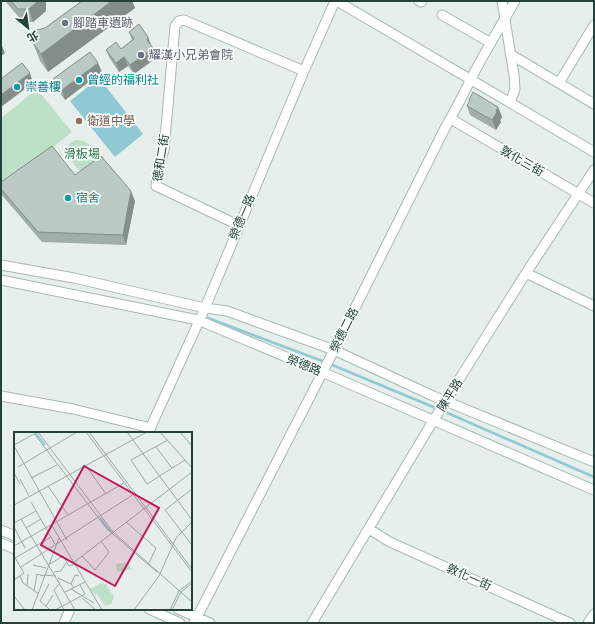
<svg xmlns="http://www.w3.org/2000/svg" width="595" height="624" font-family="'Open Sans','Noto Sans TC',sans-serif">
  <rect width="100%" height="100%" fill="#e6efeb"/>
  <path fill="#bfe0c8" d="M 37,89 L 72,132 L 1,189 L 1,118 Z
    M 75,140 C 90,140 94,149 100,161 L 84,174 C 75,168 69,158 67,148 L 70,143 Z"/>
  <path fill="#8ec9d4" d="M 99,78 L 143,134 L 115,157 L 70,101 Z"/>
  <g fill="none" stroke-linecap="round" stroke-linejoin="round">
    <path stroke="#8ec9d4" stroke-width="2.5" d="M 208,318 L 325,362
      M 330,364 L 438,409
      M 443,411 L 594,477"/>
    <g stroke="#a8b8b2" stroke-width="11">
      <path id="minor" d="M 337,1 L 594,152
        M 419,1 L 421,2 L 422,1
        M 502,1 L 514,75 L 515,89 L 510,103
        M 442,15 L 491,43
        M 510,54 L 594,104
        M 559,83 L 594,25
        M 451,119 L 594,203
        M 238,225 L 156,186 L 157,173 L 164,150 L 175,26 L 179,21 L 184,20 L 304,71
        M 1,265 L 74,278 L 205,308 L 227,311 L 334,350 L 433,396 L 594,462
        M 526,273 L 594,306
        M 1,280 L 198,320 L 322,372 L 594,490
        M 1,396 L 73,409 L 151,428
        M 148,433 L 205,308 L 304,71 L 335,1
        M 369,529 L 390,542 L 570,623
        M 1,530 L 15,536
        M 1,543 L 15,549
        M 149,609 L 180,623
        M 178,609 L 210,623
        M 64,623 L 70,609
        M 194,623 L 334,350 L 446,126 C 455,111 463,95 471,79 C 484,53 500,27 515,1
        M 312,623 L 433,421 L 526,273 L 594,170
        M 588,623 L 594,614"/>
    </g>
    <use href="#minor" stroke="#fff" stroke-width="9"/>
  </g>
  <path fill="#a1aea9" d="M 5,1 L 46,1 L 46,11 L 33,22 L 23,22 Z
    M 82,1 L 132,1 L 135,8 L 48,72 L 40,61 L 33,43 L 45,28 Z
    M 129,32 L 148,37 L 156,58 L 134,74 L 128,66 L 119,72 L 110,59 L 106,50 L 121,49 L 132,40 Z
    M 102,72 L 65,100 L 57,89 L 53,79 Z
    M 469,100 L 498,107 L 502,117 L 500,120 L 501,122 L 496,130 L 470,115 L 467,106 L 469,102 Z
    M 75,175 L 135,201 L 126,245 L 42,242 L 1,194 L 1,182 Z"/>
  <path fill="#838d89" d="M 38,1 L 46,1 L 46,11 L 33,22 L 29,9 Z
    M 112,1 L 132,1 L 135,8 L 48,72 L 41,54 Z
    M 148,37 L 151,46 L 147,40 Z
    M 1,44 L 5,53 L 1,56 Z
    M 153,48 L 156,58 L 134,74 L 130,65 Z
    M 124,57 L 128,66 L 119,72 L 116,63 Z
    M 98,63 L 102,72 L 65,100 L 62,90 Z
    M 30,73 L 33,83 L 1,107 L 1,95 Z
    M 498,107 L 502,117 L 500,120 L 501,122 L 496,130 L 492,120 L 496,111 Z
    M 131,191 L 135,201 L 126,245 L 123,235 Z"/>
  <path fill="#bbcac4" stroke="#838d89" d="M 11,1 L 38,1 L 29,9 L 18,9 Z
    M 82,1 L 112,1 L 41,54 L 33,43 L 33,31 L 45,28 Z
    M 139,24 L 148,37 L 147,40 L 153,48 L 130,65 L 124,57 L 116,63 L 106,50 L 116,42 L 121,49 L 134,39 L 129,32 Z
    M 90,52 L 98,63 L 62,90 L 53,79 Z
    M 22,63 L 30,73 L 1,95 L 1,79 Z
    M 473,92 L 498,107 L 496,111 L 497,112 L 492,120 L 467,106 L 470,100 L 469,100 Z
    M 52,146 L 75,175 L 101,156 L 131,191 L 123,235 L 38,232 L 1,189 L 1,182 Z"/>
  <g fill="#6b7280" stroke="#f7fbf9" stroke-width="1.5">
    <circle cx="65" cy="23" r="4"/>
    <circle cx="141" cy="55" r="4"/>
  </g>
  <g fill="#0f9aa8" stroke="#f7fbf9" stroke-width="1.5">
    <circle cx="79" cy="80" r="4"/>
    <circle cx="17" cy="87" r="4"/>
    <circle cx="68" cy="198" r="4"/>
  </g>
  <circle fill="#8d6e63" stroke="#f7fbf9" stroke-width="1.5" cx="79" cy="121" r="4"/>
  <g text-anchor="middle" stroke-width="3.5" stroke-linejoin="round" paint-order="stroke">
    <g font-size="12" fill="#5b616d" stroke="#f7fbf9" text-anchor="start">
      <text x="73" y="27">腳踏車遺跡</text>
      <text x="149" y="59">耀漢小兄弟會院</text>
    </g>
    <g font-size="12" fill="#0d838f" stroke="#f7fbf9" text-anchor="start">
      <text x="87" y="84">曾經的福利社</text>
      <text x="25" y="91">崇善樓</text>
      <text x="76" y="202">宿舍</text>
    </g>
    <g font-size="12" fill="#785e54" stroke="#f7fbf9" text-anchor="start">
      <text x="87" y="125">衛道中學</text>
    </g>
    <g font-size="12" fill="#2d7a4b" stroke="#f7fbf9">
      <text x="82" y="158">滑板場</text>
    </g>
    <g font-size="12" fill="#24423a" stroke="#f7fbf9">
      <text transform="translate(161 158) rotate(-81)" y="4">德和二街</text>
      <text transform="translate(522 161) rotate(30)" y="4">敦化三街</text>
      <text transform="translate(242 217) rotate(-67)" y="4">榮德一路</text>
      <text transform="translate(344 330) rotate(-63)" y="4">榮德二路</text>
      <text transform="translate(304 365) rotate(23)" y="4">榮德路</text>
      <text transform="translate(450 395) rotate(-58)" y="4">陳平路</text>
      <text transform="translate(469 577) rotate(24)" y="4">敦化一街</text>
    </g>
  </g>
  <g transform="translate(14 432)">
    <rect width="178" height="178" fill="#e6efeb"/>
    <path d="M 115,130 L 116,136 L 120,137 L 103,140 L 102,132 ZM 87,151 L 92,152 L 100,165 L 97,172 L 91,174 L 83,162 L 80,162 L 81,159 L 79,161 L 76,157 Z" fill="#bfe0c8"/>
    <path fill="none" stroke="#8ec9d4" stroke-width="2" d="M 21,0 L 31,13M 86,86 L 97,100"/>
    <path fill="none" stroke="#98aaa4" stroke-width="1" d="M 19,0 L 93,97 L 143,140M 24,0 L 99,100 L 178,170M 72,0 L 178,140M 75,0 L 178,137M 113,0 L 178,88M 146,0 L 178,36M 166,0 L 178,14M 154,8 L 117,28 L 133,52 L 171,28M 0,13 L 20,2M 0,14 L 53,108M 142,15 L 158,36M 72,34 L 92,62M 4,35 L 63,0M 0,41 L 6,52M 17,46 L 43,33M 6,47 L 15,64M 34,54 L 54,83M 178,57 L 151,78 L 178,113M 17,70 L 41,112M 0,73 L 133,0M 7,87 L 61,178M 112,90 L 142,116 L 135,131M 0,91 L 22,79M 37,92 L 88,178M 0,95 L 11,116M 12,96 L 27,87M 0,114 L 110,51M 0,124 L 10,141 L 0,148M 68,124 L 81,138 L 95,120 L 87,109M 1,126 L 37,105M 59,131 L 178,40M 36,132 L 49,124 L 55,134 L 60,132M 19,133 L 32,136M 7,135 L 120,62M 40,140 L 47,139 L 52,131M 30,143 L 42,144M 6,144 L 9,151 L 25,162M 44,146 L 57,152 L 60,156M 46,151 L 40,158 L 50,178M 57,152 L 61,143 L 65,144M 13,154 L 14,142M 57,157 L 80,171M 20,159 L 23,142 L 30,144M 51,160 L 71,150M 0,164 L 11,178M 68,166 L 82,178M 26,169 L 35,152M 26,169 L 36,178M 32,174 L 39,163M 18,178 L 45,106M 41,178 L 71,162 L 66,153M 120,178 L 145,144 L 162,106 L 178,90M 156,178 L 165,159 L 178,149M 158,178 L 167,160 L 178,151"/>
    <path fill="#c2185b" fill-opacity="0.15" stroke="#c2185b" stroke-width="2" d="M 70,34 L 145,76 L 101,154 L 27,113 Z"/>
    <rect width="178" height="178" fill="none" stroke="#24423a" stroke-width="2"/>
  </g>
  <rect width="595" height="624" fill="none" stroke="#24423a" stroke-width="4"/>
  <g transform="translate(28 28) rotate(151)" stroke="#f7fbf9" stroke-width="3" paint-order="stroke">
  <path d="M0-3L7 15L0 10L-7 15Z" fill="#24423a"/>
  <text y="-6" font-size="11" font-weight="bold" text-anchor="middle" fill="#24423a">北</text>
  </g>
</svg>
